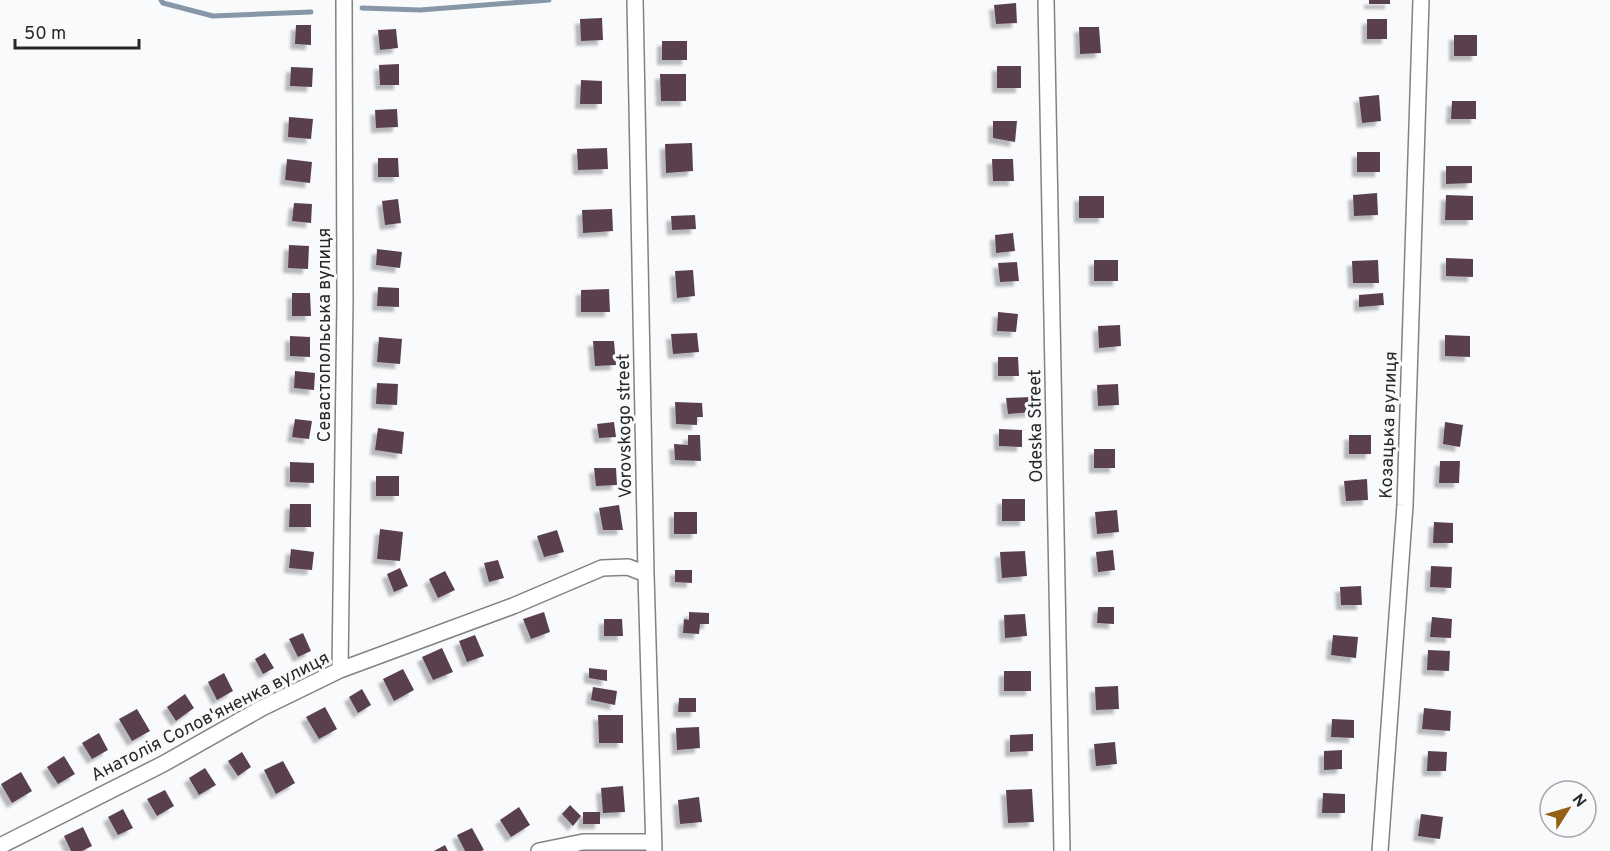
<svg xmlns="http://www.w3.org/2000/svg" width="1610" height="851" font-family="Overpass,sans-serif">
  <defs>
    <filter id="shadow"><feDropShadow dx="-5" dy="5" stdDeviation="1.5" flood-color="#0004"/></filter>
  </defs>
  <rect width="100%" height="100%" fill="#f8fafc"/>
  <g fill="none" stroke-linecap="round" stroke-linejoin="round">
    <path stroke="#8797a8" stroke-width="5" d="M 161,0 L 163,3 L 213,16 L 311,12
      M 362,8 L 420,10 L 549,0"/>
  </g>
  <path fill="#5a4050" filter="url(#shadow)" d="M 1369,0 L 1390,0 L 1390,4 L 1369,4 Z
    M 1016,3 L 1017,23 L 996,24 L 994,5 Z
    M 602,18 L 603,40 L 581,41 L 580,19 Z
    M 1367,19 L 1387,19 L 1387,39 L 1367,39 Z
    M 296,25 L 311,25 L 311,45 L 295,44 Z
    M 1079,27 L 1099,27 L 1101,53 L 1080,54 Z
    M 396,29 L 398,48 L 380,50 L 378,30 Z
    M 1454,35 L 1477,35 L 1477,56 L 1454,56 Z
    M 662,41 L 687,41 L 687,60 L 662,60 Z
    M 399,64 L 399,85 L 380,85 L 379,65 Z
    M 997,66 L 1021,66 L 1021,88 L 997,88 Z
    M 291,67 L 313,68 L 312,87 L 290,86 Z
    M 660,74 L 686,74 L 686,101 L 661,101 Z
    M 581,80 L 602,81 L 602,104 L 580,104 Z
    M 1379,95 L 1381,121 L 1362,123 L 1359,97 Z
    M 1452,101 L 1476,101 L 1476,119 L 1451,119 Z
    M 397,109 L 398,127 L 376,128 L 375,110 Z
    M 289,117 L 313,119 L 311,139 L 288,137 Z
    M 993,121 L 1017,121 L 1015,142 L 993,138 Z
    M 692,143 L 693,171 L 666,173 L 665,144 Z
    M 607,148 L 608,169 L 578,170 L 577,149 Z
    M 1357,152 L 1380,152 L 1380,172 L 1357,172 Z
    M 378,158 L 398,158 L 399,177 L 378,177 Z
    M 287,159 L 312,162 L 310,183 L 285,180 Z
    M 992,159 L 1013,159 L 1014,181 L 993,181 Z
    M 1446,166 L 1472,166 L 1472,183 L 1446,184 Z
    M 1377,193 L 1378,215 L 1354,216 L 1353,195 Z
    M 1446,195 L 1473,196 L 1473,220 L 1445,220 Z
    M 1079,196 L 1104,196 L 1104,218 L 1079,218 Z
    M 398,199 L 401,223 L 385,225 L 382,201 Z
    M 294,203 L 312,204 L 311,223 L 292,221 Z
    M 612,209 L 613,231 L 583,233 L 582,210 Z
    M 695,215 L 696,229 L 672,230 L 671,216 Z
    M 1013,233 L 1015,251 L 996,253 L 995,235 Z
    M 289,245 L 309,246 L 308,269 L 288,268 Z
    M 377,249 L 402,252 L 400,268 L 376,265 Z
    M 1446,258 L 1473,259 L 1473,277 L 1446,276 Z
    M 1094,260 L 1118,260 L 1118,281 L 1094,281 Z
    M 1378,260 L 1379,283 L 1353,283 L 1352,261 Z
    M 1017,262 L 1019,281 L 1000,282 L 998,263 Z
    M 693,270 L 695,296 L 677,298 L 675,271 Z
    M 378,287 L 399,288 L 399,307 L 377,306 Z
    M 609,289 L 610,312 L 581,312 L 581,290 Z
    M 292,293 L 310,293 L 311,316 L 292,316 Z
    M 1383,293 L 1384,305 L 1359,307 L 1359,295 Z
    M 998,312 L 1018,314 L 1016,332 L 997,331 Z
    M 1120,325 L 1121,346 L 1099,348 L 1098,326 Z
    M 697,333 L 699,352 L 673,354 L 671,334 Z
    M 1445,335 L 1470,336 L 1470,357 L 1445,356 Z
    M 290,336 L 310,337 L 310,357 L 290,356 Z
    M 379,337 L 402,339 L 400,364 L 377,362 Z
    M 593,341 L 614,341 L 616,365 L 595,366 Z
    M 998,357 L 1018,357 L 1019,376 L 998,376 Z
    M 295,371 L 315,373 L 314,390 L 294,388 Z
    M 377,383 L 398,384 L 397,405 L 376,404 Z
    M 1118,384 L 1119,405 L 1098,406 L 1097,385 Z
    M 1030,397 L 1031,412 L 1008,414 L 1006,398 Z
    M 675,402 L 702,403 L 703,417 L 697,417 L 697,425 L 676,424 Z
    M 295,419 L 312,421 L 309,439 L 292,437 Z
    M 614,422 L 616,437 L 599,438 L 597,424 Z
    M 1445,422 L 1463,425 L 1460,447 L 1443,444 Z
    M 378,428 L 404,432 L 402,454 L 375,450 Z
    M 999,429 L 1022,430 L 1022,447 L 999,446 Z
    M 688,435 L 700,435 L 701,461 L 675,460 L 674,444 L 688,445 Z
    M 1349,435 L 1371,435 L 1371,454 L 1349,454 Z
    M 1094,449 L 1115,449 L 1115,468 L 1094,468 Z
    M 1440,461 L 1460,461 L 1459,483 L 1439,483 Z
    M 290,462 L 314,463 L 314,483 L 290,482 Z
    M 594,468 L 616,468 L 617,485 L 596,486 Z
    M 376,476 L 399,476 L 399,496 L 376,496 Z
    M 1367,479 L 1368,500 L 1346,501 L 1344,481 Z
    M 1002,499 L 1025,499 L 1025,521 L 1002,521 Z
    M 290,504 L 311,504 L 311,527 L 289,527 Z
    M 619,505 L 623,530 L 603,530 L 599,508 Z
    M 1117,510 L 1119,532 L 1097,534 L 1095,512 Z
    M 674,512 L 697,512 L 697,534 L 674,534 Z
    M 1434,522 L 1453,523 L 1453,543 L 1433,543 Z
    M 380,529 L 403,532 L 400,561 L 377,559 Z
    M 557,530 L 564,552 L 544,557 L 537,536 Z
    M 291,549 L 314,552 L 312,570 L 289,568 Z
    M 1113,550 L 1115,570 L 1098,572 L 1096,552 Z
    M 1025,551 L 1027,576 L 1002,578 L 1000,552 Z
    M 498,560 L 504,578 L 489,582 L 484,563 Z
    M 1431,566 L 1452,567 L 1451,588 L 1430,587 Z
    M 400,568 L 408,586 L 394,592 L 387,574 Z
    M 675,570 L 692,570 L 692,583 L 675,582 Z
    M 445,571 L 455,590 L 438,598 L 429,579 Z
    M 1361,586 L 1362,605 L 1341,605 L 1340,587 Z
    M 1098,607 L 1114,607 L 1114,624 L 1097,623 Z
    M 544,612 L 550,632 L 531,639 L 523,619 Z
    M 689,612 L 709,613 L 709,624 L 700,624 L 699,634 L 683,633 L 684,619 L 689,620 Z
    M 1025,614 L 1027,636 L 1005,638 L 1004,615 Z
    M 1432,617 L 1452,619 L 1451,638 L 1430,637 Z
    M 604,619 L 622,619 L 623,636 L 604,636 Z
    M 303,633 L 311,651 L 298,657 L 289,639 Z
    M 475,635 L 484,656 L 467,662 L 459,641 Z
    M 1333,635 L 1358,637 L 1356,658 L 1331,655 Z
    M 442,648 L 453,672 L 433,680 L 422,657 Z
    M 1428,650 L 1450,651 L 1449,671 L 1427,670 Z
    M 265,653 L 274,668 L 263,674 L 255,659 Z
    M 589,668 L 607,670 L 607,681 L 589,678 Z
    M 403,669 L 414,690 L 394,701 L 383,679 Z
    M 1004,671 L 1031,671 L 1031,691 L 1004,691 Z
    M 224,673 L 233,691 L 217,700 L 208,682 Z
    M 1118,686 L 1119,709 L 1096,710 L 1095,687 Z
    M 593,687 L 617,691 L 615,705 L 591,700 Z
    M 362,689 L 371,705 L 358,713 L 349,697 Z
    M 185,694 L 194,708 L 176,721 L 167,707 Z
    M 679,698 L 696,698 L 696,712 L 678,712 Z
    M 325,707 L 337,729 L 319,739 L 306,717 Z
    M 1424,708 L 1451,711 L 1450,731 L 1422,729 Z
    M 137,709 L 150,731 L 132,741 L 119,719 Z
    M 598,715 L 623,715 L 623,743 L 599,743 Z
    M 1332,719 L 1354,720 L 1354,738 L 1331,737 Z
    M 699,727 L 700,748 L 677,750 L 676,728 Z
    M 99,733 L 108,750 L 92,759 L 82,743 Z
    M 1033,734 L 1033,751 L 1010,752 L 1010,735 Z
    M 1115,742 L 1117,764 L 1096,766 L 1094,744 Z
    M 1342,750 L 1342,769 L 1324,770 L 1324,751 Z
    M 1428,751 L 1447,752 L 1446,771 L 1427,771 Z
    M 242,752 L 251,767 L 238,776 L 228,761 Z
    M 64,756 L 75,774 L 58,784 L 47,767 Z
    M 283,761 L 295,783 L 276,794 L 264,770 Z
    M 205,768 L 216,785 L 199,795 L 189,778 Z
    M 21,772 L 32,791 L 12,803 L 1,784 Z
    M 623,786 L 625,812 L 603,813 L 601,788 Z
    M 1032,789 L 1034,822 L 1008,823 L 1006,790 Z
    M 165,790 L 174,806 L 157,816 L 147,799 Z
    M 1323,793 L 1345,794 L 1345,813 L 1322,813 Z
    M 699,797 L 702,822 L 680,824 L 678,800 Z
    M 570,805 L 581,816 L 573,826 L 562,814 Z
    M 519,807 L 530,825 L 511,837 L 500,820 Z
    M 123,809 L 133,828 L 118,835 L 108,817 Z
    M 583,812 L 600,812 L 600,824 L 583,824 Z
    M 1421,814 L 1443,817 L 1440,839 L 1418,836 Z
    M 83,827 L 92,846 L 82,851 L 71,851 L 64,836 Z
    M 472,828 L 484,850 L 481,851 L 465,851 L 457,835 Z
    M 445,845 L 448,851 L 434,851 Z"/>
  <g fill="none" stroke-linecap="round" stroke-linejoin="round">
    <g stroke="#818284" stroke-width="18">
      <path id="minor" d="M 635,0 L 646,574 L 654,851
        M 1046,0 L 1062,851
        M 340,670 L 345,300 L 344,0
        M 0,846 L 163,764 L 262,708 L 340,670 L 513,606 L 602,568 L 628,567 L 646,574
        M 539,851 L 583,842 L 653,842
        M 1380,851 L 1405,505 L 1421,0"/>
    </g>
    <use href="#minor" stroke="#fff" stroke-width="15"/>
  </g>
  <g text-anchor="middle" stroke-width="6" stroke-linejoin="round" paint-order="stroke">
    <g font-size="18" fill="#272829" stroke="#f8fafc">
      <text transform="translate(324 335) rotate(-90)" y="6">Севастопольська вулиця</text>
      <text transform="translate(1388 425) rotate(-88)" y="6">Козацька вулиця</text>
      <text transform="translate(624 426) rotate(-91)" y="6">Vorovskogo street</text>
      <text transform="translate(1035 426) rotate(-91)" y="6">Odeska Street</text>
      <text transform="translate(210 716) rotate(-27)" y="6">Анатолія Солов'яненка вулиця</text>
    </g>
  </g>
  <g transform="translate(1568 809) rotate(53)"><circle r="28" fill="#f8fafc" stroke="#a4a6a8" stroke-width="1.5"/>
  <path d="M0-4.5L10 22L0 15L-10 22Z" fill="#956015"/>
  <text y="-9" font-size="16" font-weight="bold" text-anchor="middle" fill="#272829">N</text>
  </g>
  <path d="M15 39v9h124v-9" fill="none" stroke="#272829" stroke-width="3"/>
  <text x="24" y="39" font-size="18" fill="#272829" stroke="#f8fafc" stroke-width="4.5" paint-order="stroke">50 m</text>
</svg>
